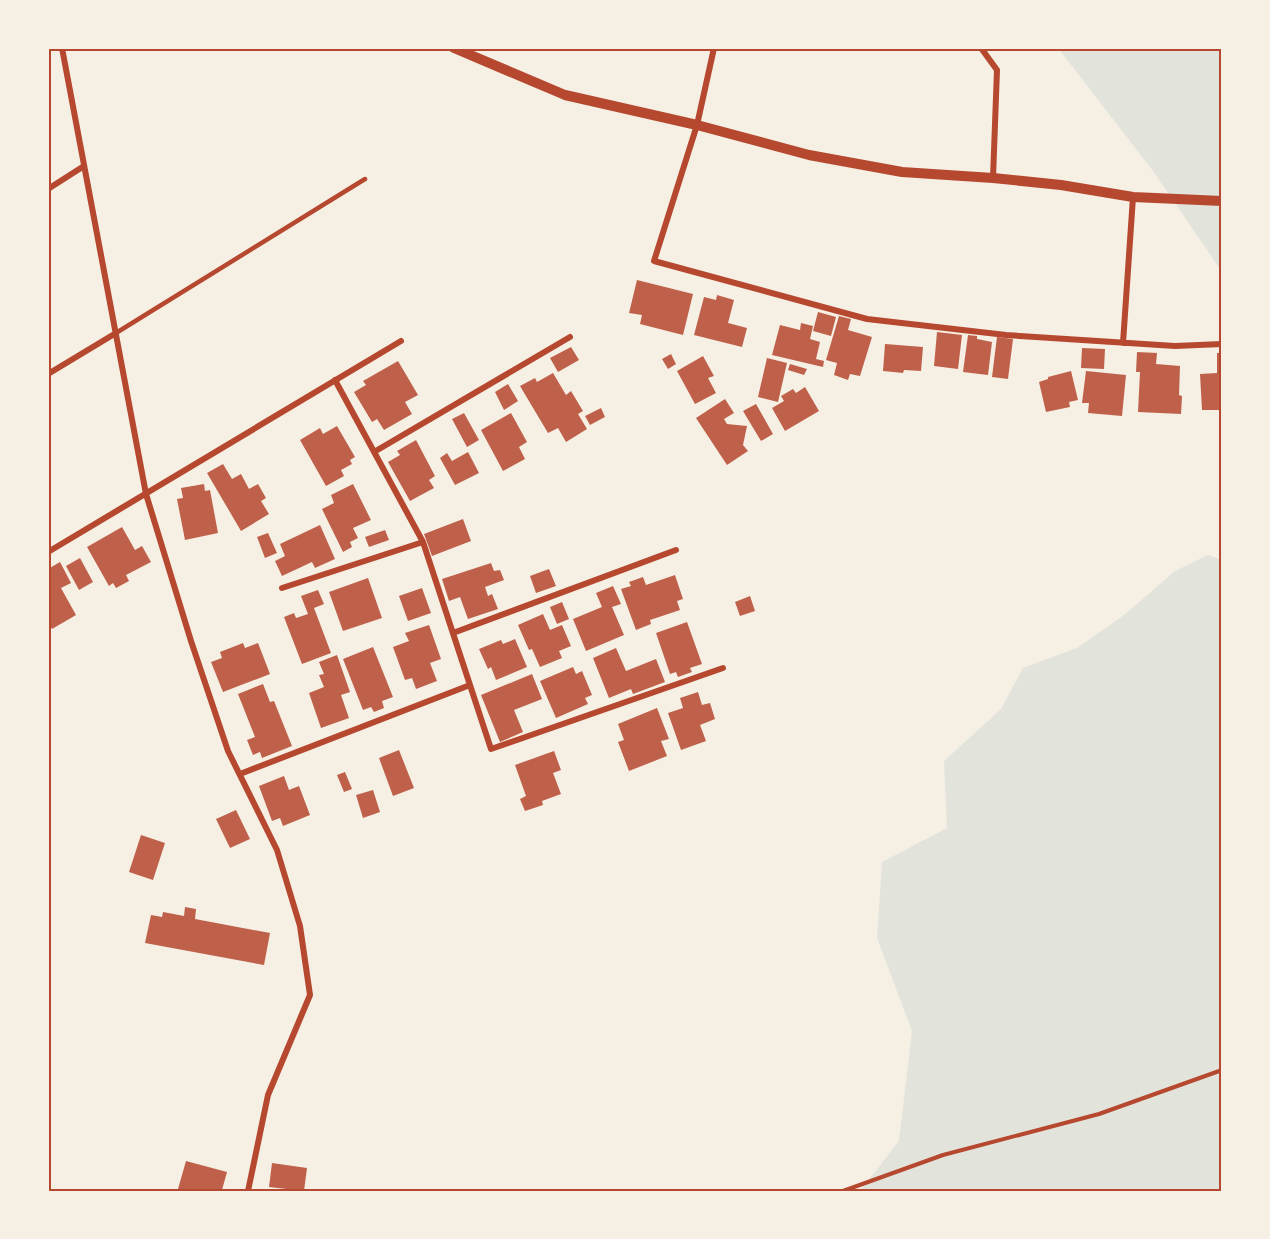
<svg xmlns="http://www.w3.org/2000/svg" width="1270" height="1239" font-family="Mulish,sans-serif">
  <rect width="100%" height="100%" fill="#f6efe4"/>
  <path fill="#e2e4dc" d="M 1058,48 L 1222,48 L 1222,272 L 1153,171 Z
    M 1208,555 L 1222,560 L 1222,1191 L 860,1191 L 899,1141 L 912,1031 L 877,938 L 882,862 L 947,828 L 944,761 L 1001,709 L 1023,668 L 1077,648 L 1124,615 L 1175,571 Z"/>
  <path fill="#bf614a" d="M 637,280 L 693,294 L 683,335 L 640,324 L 642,315 L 629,313 Z
    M 717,295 L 734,300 L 728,323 L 747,328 L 742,347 L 694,335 L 704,297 L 716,300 Z
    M 818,312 L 836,317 L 831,336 L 813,331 Z
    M 839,316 L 851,319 L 848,330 L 872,337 L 860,376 L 850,374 L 848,380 L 834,375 L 837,363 L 826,360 Z
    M 801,323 L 813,326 L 810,339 L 820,342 L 816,359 L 824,361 L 823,367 L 772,355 L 780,325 L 800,330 Z
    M 937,332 L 962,335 L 958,369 L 934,366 Z
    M 968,335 L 977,336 L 977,339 L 992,342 L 988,375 L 963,372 Z
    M 997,337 L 1013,339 L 1008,379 L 992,377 Z
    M 885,344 L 923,347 L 921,371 L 904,370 L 903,373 L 883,371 Z
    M 571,347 L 579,360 L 558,372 L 550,358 Z
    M 1082,348 L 1105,349 L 1104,369 L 1081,368 Z
    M 1137,352 L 1157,353 L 1156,364 L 1180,366 L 1179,395 L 1182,396 L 1181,414 L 1138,412 L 1140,372 L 1136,372 Z
    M 1217,353 L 1222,353 L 1222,410 L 1202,410 L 1200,374 L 1217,373 Z
    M 671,354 L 676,364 L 668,369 L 662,359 Z
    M 703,356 L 714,376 L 708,378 L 716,393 L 695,404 L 677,371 Z
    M 767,358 L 787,363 L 778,402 L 758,397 Z
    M 398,361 L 418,395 L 405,402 L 412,414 L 384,430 L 377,419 L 372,422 L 354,392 L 366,385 L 363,381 Z
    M 790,364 L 807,369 L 804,375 L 788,370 Z
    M 1071,371 L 1078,400 L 1069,402 L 1070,407 L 1046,412 L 1039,382 L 1048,379 L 1048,377 Z
    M 1086,371 L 1126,375 L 1122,416 L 1088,413 L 1089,403 L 1082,403 Z
    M 553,373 L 566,395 L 571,391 L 583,411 L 578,414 L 587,429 L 566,442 L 558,428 L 548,433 L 520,386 L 535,378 L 537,382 Z
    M 508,384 L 518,401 L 504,410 L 495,392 Z
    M 805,387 L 819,411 L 785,431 L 772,408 L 784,401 L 781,396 L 793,389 L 796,393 Z
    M 725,399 L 734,413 L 724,419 L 727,424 L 747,426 L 743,445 L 748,451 L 727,465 L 696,418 Z
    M 756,404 L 773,434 L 761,441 L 743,411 Z
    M 601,408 L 605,417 L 590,425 L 585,416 Z
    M 464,413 L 479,440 L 467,447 L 452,419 Z
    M 511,413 L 527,442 L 519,447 L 525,459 L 503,471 L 481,430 Z
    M 337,426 L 355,457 L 350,460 L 352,464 L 341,470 L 344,476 L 326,486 L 300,440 L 320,428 L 323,434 Z
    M 416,440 L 435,476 L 429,480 L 434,488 L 410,501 L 388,462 L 400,455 L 397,451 Z
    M 468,452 L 479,473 L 455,485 L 440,458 L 447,453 L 452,461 Z
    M 223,464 L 232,479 L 241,474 L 249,489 L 258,484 L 266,498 L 261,501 L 269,514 L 241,531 L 207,473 Z
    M 204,484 L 205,491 L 210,490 L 218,533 L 185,540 L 177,499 L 183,498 L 181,488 Z
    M 353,484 L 371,520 L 353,528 L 358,538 L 350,542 L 352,547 L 343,552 L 322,509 L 334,503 L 331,495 Z
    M 463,519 L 471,541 L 432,556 L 424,534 Z
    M 320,525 L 335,559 L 315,568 L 312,562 L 282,576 L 275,561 L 285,556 L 280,544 Z
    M 122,527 L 135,550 L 142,546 L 151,562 L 126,575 L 129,581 L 116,588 L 113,583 L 109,586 L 87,547 Z
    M 385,530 L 389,540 L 369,547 L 365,537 Z
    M 268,533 L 277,553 L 265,558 L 257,537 Z
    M 80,558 L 93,582 L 79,590 L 66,566 Z
    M 60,562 L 71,583 L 61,588 L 76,615 L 52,629 L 48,622 L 48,569 Z
    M 491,563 L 494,571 L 500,570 L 504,580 L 485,587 L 488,596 L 492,594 L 498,609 L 468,619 L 460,597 L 449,601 L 442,579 Z
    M 549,569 L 556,586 L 536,593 L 530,576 Z
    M 675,575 L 683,599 L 677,601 L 680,610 L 650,620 L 651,624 L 636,630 L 621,589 L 631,586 L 629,582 L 643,577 L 646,585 Z
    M 368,578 L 382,618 L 343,631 L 329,592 Z
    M 613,586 L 621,604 L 612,607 L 624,635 L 586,651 L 573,619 L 602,607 L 596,593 Z
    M 422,588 L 431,613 L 408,621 L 399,596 Z
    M 318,590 L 324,604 L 314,608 L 331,653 L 302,664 L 284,617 L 294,613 L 296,618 L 308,614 L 301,596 Z
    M 750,596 L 755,611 L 740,616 L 735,602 Z
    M 562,602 L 569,619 L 557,624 L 550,607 Z
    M 543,614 L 550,630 L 562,625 L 571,646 L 559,651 L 562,658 L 540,667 L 532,649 L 529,650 L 518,625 Z
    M 687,622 L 702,664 L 690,668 L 692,672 L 678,677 L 676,672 L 670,674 L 656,633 Z
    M 429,625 L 441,659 L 430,663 L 437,681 L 416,689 L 412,678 L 405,680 L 393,647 L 409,641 L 405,633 Z
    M 515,639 L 527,667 L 496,680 L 491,667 L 488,669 L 479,649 L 501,640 L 503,644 Z
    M 243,643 L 245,648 L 258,643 L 270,674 L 223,692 L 211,662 L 222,658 L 220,652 Z
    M 373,647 L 393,697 L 382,701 L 384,708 L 374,712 L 371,707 L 363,710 L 343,659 Z
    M 616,648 L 626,671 L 656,659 L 665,682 L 633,694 L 631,689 L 609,698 L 593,658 Z
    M 337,655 L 350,692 L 341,695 L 349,718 L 321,728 L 309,693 L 324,687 L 319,675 L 324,674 L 319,662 Z
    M 573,667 L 576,674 L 582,671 L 592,695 L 585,698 L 588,704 L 556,718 L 540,681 Z
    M 532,674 L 542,699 L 514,710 L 523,732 L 500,742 L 481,695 Z
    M 263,684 L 270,702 L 274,701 L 292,746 L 262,758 L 260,752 L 253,755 L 247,740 L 255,737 L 238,694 Z
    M 698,692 L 702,705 L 710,703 L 715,719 L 700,725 L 706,741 L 681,750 L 668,713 L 683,708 L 680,698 Z
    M 657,708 L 669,739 L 661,741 L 667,756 L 629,771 L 618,742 L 624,740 L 618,724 Z
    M 399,750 L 414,788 L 393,796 L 379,758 Z
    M 554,751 L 561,770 L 553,773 L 561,794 L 542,801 L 543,805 L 525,811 L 520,799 L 526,796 L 515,765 Z
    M 345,772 L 352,789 L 344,792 L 337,775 Z
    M 284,776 L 289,790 L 299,786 L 310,815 L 283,826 L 280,818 L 272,821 L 259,786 Z
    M 373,790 L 380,812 L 363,818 L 356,795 Z
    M 236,810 L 250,839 L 230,848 L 216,819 Z
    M 141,835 L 165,843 L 153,880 L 129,872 Z
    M 185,907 L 196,909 L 195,919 L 270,933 L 264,965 L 145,943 L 151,915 L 162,917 L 163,912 L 184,916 Z
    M 186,1161 L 227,1172 L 222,1190 L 185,1191 L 178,1189 Z
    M 272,1163 L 307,1168 L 304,1191 L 269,1187 Z"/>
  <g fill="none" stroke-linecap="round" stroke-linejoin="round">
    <path stroke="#b5482f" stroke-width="4" d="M 843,1191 L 943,1155 L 1099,1114 L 1222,1070"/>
    <path stroke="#b5482f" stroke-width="4.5" d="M 116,333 L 365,179"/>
    <path stroke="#b5482f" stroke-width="6" d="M 62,48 L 146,494 L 191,641 L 228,751 L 277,850 L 300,926 L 310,995 L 268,1095 L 248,1191
      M 714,48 L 697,125 L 654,261 L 867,319 L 1006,335 L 1175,346 L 1222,344
      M 981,48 L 997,70 L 993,178
      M 48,189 L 84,166
      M 1123,343 L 1133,197
      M 48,374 L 116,333
      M 335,380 L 423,542 L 491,749 L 723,668
      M 374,452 L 570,337
      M 48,552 L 401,341
      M 282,588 L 423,542
      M 453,633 L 676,550
      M 240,774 L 470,685"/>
    <path stroke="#b5482f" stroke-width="10" d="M 454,48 L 565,95 L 697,125 L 809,155 L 902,172 L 993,178 L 1061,185 L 1133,197 L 1222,201"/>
  </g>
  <rect width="1270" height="1239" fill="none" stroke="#f6efe4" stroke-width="99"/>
  <rect x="50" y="50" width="1170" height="1140" fill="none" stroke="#b5482f" stroke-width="2"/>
</svg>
